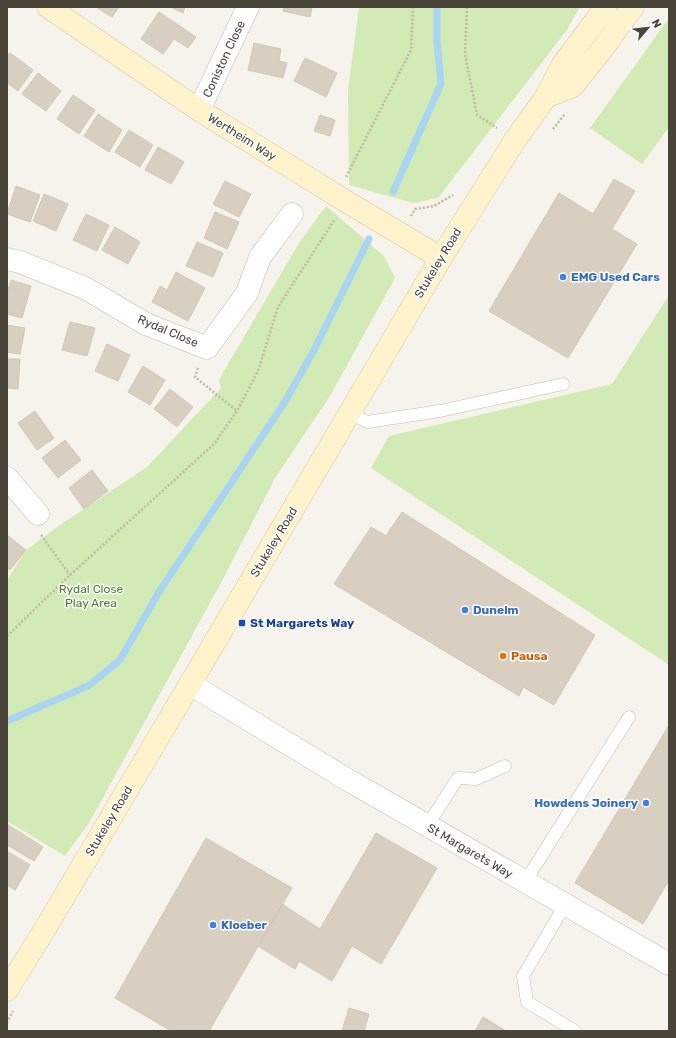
<svg xmlns="http://www.w3.org/2000/svg" width="676" height="1038" font-family="Rubik,sans-serif">
  <rect width="100%" height="100%" fill="#f6f3ec"/>
  <path fill="#d2eab5" d="M 359,7 L 580,7 L 566,31 L 438,198 L 413,203 L 349,185 L 348,90 Z
    M 669,18 L 669,131 L 667,130 L 642,164 L 590,128 Z
    M 326,206 L 384,256 L 395,278 L 330,396 L 275,478 L 222,581 L 89,823 L 65,856 L 7,821 L 7,580 L 26,550 L 60,525 L 147,467 L 221,388 L 219,380 L 221,376 L 299,243 Z
    M 669,295 L 669,665 L 371,468 L 389,436 L 612,384 Z"/>
  <g fill="none" stroke-linecap="round" stroke-linejoin="round">
    <path stroke="#a9d4f2" stroke-width="7" d="M 393,192 L 441,84 L 437,41 L 437,7
      M 7,721 L 88,686 L 120,660 L 159,592 L 286,400 L 314,350 L 369,239"/>
  </g>
  <path fill="#d8cfc1" stroke="#d3c7b4" d="M 96,7 L 119,7 L 112,17 Z
    M 170,7 L 185,7 L 183,13 Z
    M 284,7 L 312,7 L 310,17 L 283,11 Z
    M 159,12 L 196,37 L 188,48 L 174,39 L 163,54 L 141,39 Z
    M 254,43 L 281,49 L 279,61 L 287,63 L 283,78 L 248,70 Z
    M 10,53 L 33,70 L 18,91 L 7,83 L 7,57 Z
    M 305,58 L 337,73 L 326,97 L 294,81 Z
    M 38,73 L 61,91 L 46,111 L 22,94 Z
    M 73,95 L 95,110 L 79,134 L 57,119 Z
    M 98,114 L 122,130 L 109,152 L 84,136 Z
    M 320,115 L 335,120 L 330,136 L 314,131 Z
    M 129,130 L 153,145 L 140,167 L 115,152 Z
    M 158,147 L 184,162 L 171,184 L 145,170 Z
    M 614,179 L 635,191 L 612,229 L 637,244 L 568,358 L 489,311 L 559,193 L 593,214 Z
    M 225,181 L 251,194 L 239,217 L 213,204 Z
    M 16,186 L 40,195 L 30,222 L 7,214 Z
    M 44,194 L 68,204 L 56,231 L 33,221 Z
    M 215,212 L 239,222 L 227,249 L 204,238 Z
    M 86,214 L 109,225 L 97,251 L 73,240 Z
    M 115,227 L 140,242 L 128,264 L 102,250 Z
    M 197,242 L 223,253 L 213,277 L 186,266 Z
    M 176,272 L 205,288 L 188,321 L 152,302 L 160,286 L 167,290 Z
    M 11,280 L 31,286 L 22,318 L 7,314 L 7,293 Z
    M 70,322 L 95,328 L 87,356 L 62,350 Z
    M 7,325 L 25,328 L 20,354 L 7,352 Z
    M 107,344 L 130,355 L 118,381 L 95,371 Z
    M 7,359 L 20,359 L 18,389 L 7,388 Z
    M 143,366 L 165,380 L 150,405 L 128,392 Z
    M 170,389 L 193,407 L 177,427 L 154,409 Z
    M 35,411 L 54,438 L 37,450 L 18,423 Z
    M 65,440 L 81,460 L 58,478 L 42,458 Z
    M 92,470 L 108,491 L 84,509 L 69,488 Z
    M 402,512 L 595,635 L 554,705 L 523,687 L 519,696 L 334,584 L 371,527 L 386,536 Z
    M 7,535 L 26,550 L 10,570 L 7,568 Z
    M 669,725 L 669,880 L 643,924 L 575,883 Z
    M 7,824 L 43,847 L 34,861 L 7,845 Z
    M 376,833 L 437,868 L 381,964 L 352,946 L 332,981 L 299,961 L 295,969 L 258,946 L 282,904 L 320,929 Z
    M 206,838 L 292,888 L 209,1031 L 171,1031 L 115,998 Z
    M 7,851 L 30,865 L 15,890 L 7,885 Z
    M 349,1008 L 369,1014 L 364,1031 L 342,1031 Z
    M 483,1017 L 506,1031 L 475,1031 Z"/>
  <g fill="none" stroke-linecap="round" stroke-linejoin="round">
    <g stroke="#c2bbae" stroke-width="13">
      <path id="lane" d="M 350,413 L 367,422 L 440,411 L 563,384
        M 427,826 L 458,778 L 476,779 L 505,766
        M 525,882 L 629,717
        M 565,905 L 523,976 L 527,1002 L 575,1031"/>
    </g>
    <g stroke="#c2bbae" stroke-width="23">
      <path id="street" d="M 199,110 L 248,7
        M 7,259 L 20,262 L 85,288 L 146,324 L 207,348 L 247,293 L 260,257 L 292,214
        M 7,478 L 38,514
        M 190,684 L 348,780 L 669,964"/>
    </g>
    <g stroke="#d6c79b" stroke-width="23">
      <path id="secondary" d="M 48,7 L 199,110 L 347,202 L 441,258
        M 546,97 L 573,86 L 603,48 L 633,7
        M 7,990 L 45,929 L 190,684 L 441,258 L 515,140 L 546,97 L 563,64 L 606,7"/>
    </g>
    <path stroke="#c4b79f" stroke-width="2.5" stroke-dasharray="2 2" stroke-linecap="butt" d="M 467,7 L 465,54 L 477,115 L 497,128
      M 553,129 L 565,114
      M 346,177 L 411,50 L 413,7
      M 411,216 L 415,209 L 434,206 L 453,195
      M 198,368 L 195,377 L 237,411
      M 41,535 L 70,575
      M 7,636 L 70,575 L 214,444 L 237,411 L 258,371 L 278,307 L 335,219
      M 7,1023 L 13,1011"/>
    <use href="#lane" stroke="#fff" stroke-width="12"/>
    <use href="#street" stroke="#fff" stroke-width="22"/>
    <use href="#secondary" stroke="#fff3cd" stroke-width="22"/>
  </g>
  <g fill="#3f7fe0" stroke="#fff" stroke-width="1.5">
    <circle cx="563" cy="277" r="4"/>
    <circle cx="465" cy="610" r="4"/>
    <circle cx="646" cy="803" r="4"/>
    <circle cx="213" cy="925" r="4"/>
  </g>
  <rect fill="#1a4fb4" stroke="#fff" stroke-width="1.5" x="238" y="619" width="8" height="8" rx="2"/>
  <circle fill="#e8710a" stroke="#fff" stroke-width="1.5" cx="503" cy="656" r="4"/>
  <g text-anchor="middle" stroke-width="3" stroke-linejoin="round" paint-order="stroke">
    <g font-size="12" fill="#4b4439" stroke="#fff">
      <text transform="translate(224 59) rotate(-65)" y="4">Coniston Close</text>
      <text transform="translate(242 137) rotate(32)" y="4">Wertheim Way</text>
      <text transform="translate(438 263) rotate(-59)" y="4">Stukeley Road</text>
      <text transform="translate(168 331) rotate(23)" y="4">Rydal Close</text>
      <text transform="translate(274 542) rotate(-59)" y="4">Stukeley Road</text>
      <text transform="translate(109 821) rotate(-59)" y="4">Stukeley Road</text>
      <text transform="translate(470 851) rotate(30)" y="4">St Margarets Way</text>
    </g>
    <g font-size="12" font-weight="bold" fill="#366cbe" stroke="#fff" text-anchor="start">
      <text x="571" y="281">EMG Used Cars</text>
      <text x="473" y="614">Dunelm</text>
      <text x="638" y="807" text-anchor="end">Howdens Joinery</text>
      <text x="221" y="929">Kloeber</text>
    </g>
    <g font-size="12" fill="#4a7f2a" stroke="#fff">
      <text x="91" y="593">Rydal Close<tspan x="91" dy="14">Play Area</tspan></text>
    </g>
    <g font-size="12" font-weight="bold" fill="#164399" stroke="#fff" text-anchor="start">
      <text x="250" y="627">St Margarets Way</text>
    </g>
    <g font-size="12" font-weight="bold" fill="#c56008" stroke="#fff" text-anchor="start">
      <text x="511" y="660">Pausa</text>
    </g>
  </g>
  <rect width="676" height="1038" fill="none" stroke="#4b4439" stroke-width="16"/>
  <g transform="translate(648 28) rotate(62)" stroke="#ffffff" stroke-width="3" paint-order="stroke">
  <path d="M0-3L7 15L0 10L-7 15Z" fill="#4b4439"/>
  <text y="-6" font-size="11" font-weight="bold" text-anchor="middle" fill="#4b4439">N</text>
  </g>
</svg>
